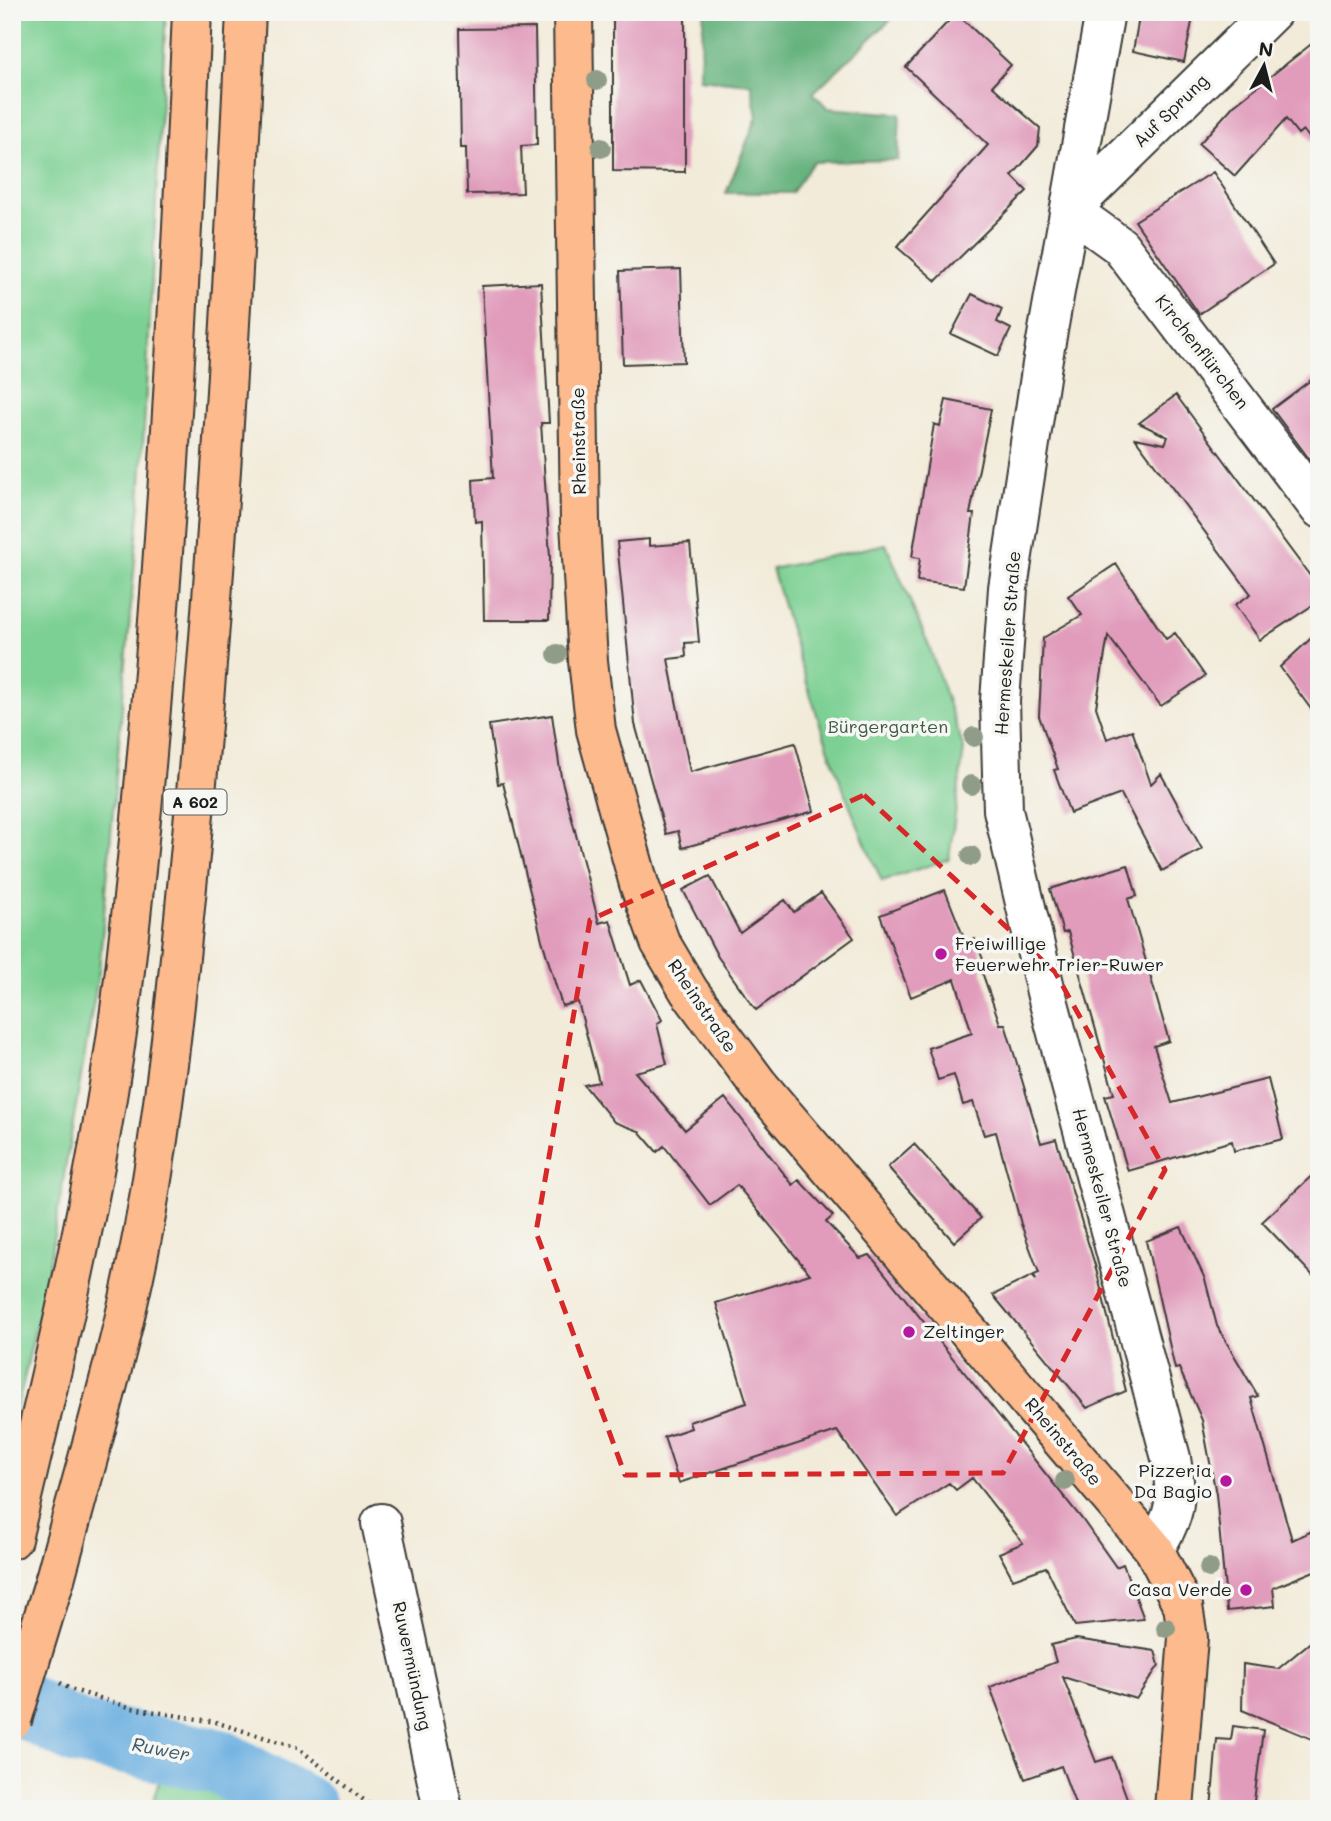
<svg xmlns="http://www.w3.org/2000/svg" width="1331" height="1821" font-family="Mali,sans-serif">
  <rect width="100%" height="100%" fill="#f6f6f2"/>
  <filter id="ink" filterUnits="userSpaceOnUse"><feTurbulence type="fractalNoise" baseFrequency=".0143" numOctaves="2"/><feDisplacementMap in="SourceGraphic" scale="14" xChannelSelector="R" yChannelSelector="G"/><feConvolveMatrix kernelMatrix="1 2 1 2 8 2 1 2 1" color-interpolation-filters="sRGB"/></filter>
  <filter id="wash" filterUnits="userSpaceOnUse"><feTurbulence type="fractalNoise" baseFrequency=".00686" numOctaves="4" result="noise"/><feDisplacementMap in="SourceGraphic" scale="28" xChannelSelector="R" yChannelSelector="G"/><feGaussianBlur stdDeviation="1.57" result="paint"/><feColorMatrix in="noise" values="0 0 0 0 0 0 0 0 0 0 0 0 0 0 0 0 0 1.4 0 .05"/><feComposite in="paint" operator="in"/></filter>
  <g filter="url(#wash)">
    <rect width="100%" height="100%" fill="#f2ebd9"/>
    <path fill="#7cd093" stroke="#4c7658" stroke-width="2" d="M 12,12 L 166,12 L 140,503 L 99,971 L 46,1281 L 12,1432 Z
      M 886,544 L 929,646 L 964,749 L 949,859 L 882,881 C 834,778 804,677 772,569 Z
      M 172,1735 L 270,1761 L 347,1809 L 151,1809 Z"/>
    <path fill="#65b27d" stroke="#40674c" stroke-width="2" d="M 704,12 L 899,12 L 813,93 L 828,108 L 900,114 L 898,160 L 813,162 L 792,193 L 726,193 L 757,117 L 751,84 L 699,79 Z"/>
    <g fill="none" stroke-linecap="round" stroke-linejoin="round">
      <path stroke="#6aafe0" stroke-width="65" d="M 12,1700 L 78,1733 L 218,1761 L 305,1809"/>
    </g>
    <g id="blocks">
      <path fill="#e19cbc" d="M 613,12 L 685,12 L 685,172 L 613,171 Z
        M 1140,12 L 1194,12 L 1184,62 L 1133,51 Z
        M 956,13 L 1011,65 L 992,86 L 1040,128 L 1038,146 L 1012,176 L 1027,191 L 936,281 L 897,247 L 988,145 L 906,67 Z
        M 535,28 L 537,145 L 521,146 L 523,193 L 467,194 L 466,148 L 461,148 L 459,29 Z
        M 1319,38 L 1319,150 L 1303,130 L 1298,134 L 1286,119 L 1235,176 L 1199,144 L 1234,105 Z
        M 1213,172 L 1274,264 L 1199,314 L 1135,221 Z
        M 681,269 L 684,362 L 623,364 L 620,271 Z
        M 541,283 L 549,423 L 541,423 L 550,557 L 549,620 L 484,620 L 482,521 L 475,522 L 473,480 L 493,478 L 482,286 Z
        M 972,294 L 1002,309 L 997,322 L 1011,329 L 998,356 L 951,334 Z
        M 1319,374 L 1319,472 L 1272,409 Z
        M 1176,395 L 1319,588 L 1319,601 L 1260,640 L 1235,605 L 1251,594 L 1135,438 L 1165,444 L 1168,437 L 1139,423 Z
        M 946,400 L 991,409 L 970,514 L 974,514 L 964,587 L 917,581 L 920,558 L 912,557 L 934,424 L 940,426 Z
        M 649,539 L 649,546 L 690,543 L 699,642 L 685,643 L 686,657 L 668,659 L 690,772 L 795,743 L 814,811 L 682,848 L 678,831 L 666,834 L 635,724 L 617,542 Z
        M 1116,564 L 1166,639 L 1175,633 L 1205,676 L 1161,706 L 1108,636 L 1096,707 L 1107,739 L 1132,730 L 1151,784 L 1161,774 L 1202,849 L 1162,871 L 1121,794 L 1070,813 L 1054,770 L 1058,769 L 1039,716 L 1043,638 L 1082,615 L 1068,596 Z
        M 1319,631 L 1319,720 L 1280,667 Z
        M 552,715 L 561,777 L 599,923 L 610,920 L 630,985 L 641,980 L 662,1020 L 657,1024 L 667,1064 L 635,1072 L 685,1130 L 725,1098 L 793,1185 L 799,1180 L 833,1216 L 826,1222 L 860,1258 L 870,1255 L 1082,1519 L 1116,1567 L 1123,1564 L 1144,1619 L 1075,1626 L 1046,1567 L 1013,1579 L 999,1553 L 1023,1543 L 972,1478 L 956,1490 L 949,1483 L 897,1516 L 837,1431 L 679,1483 L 664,1437 L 691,1428 L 689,1422 L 747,1403 L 716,1303 L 810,1274 L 737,1185 L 710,1205 L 664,1146 L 657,1152 L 639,1131 L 614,1122 L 584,1085 L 599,1082 L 578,1002 L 562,1006 L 542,940 L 503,783 L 498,784 L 489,725 Z
        M 1128,865 L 1137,896 L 1128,899 L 1169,1041 L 1154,1046 L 1172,1103 L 1268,1079 L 1283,1139 L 1234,1151 L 1232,1141 L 1128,1171 L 1105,1096 L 1114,1094 L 1068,932 L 1063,933 L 1050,889 Z
        M 710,876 L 740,933 L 785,900 L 794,912 L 821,893 L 854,938 L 756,1010 L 718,957 L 683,890 Z
        M 945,890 L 966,943 L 975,939 L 986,967 L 981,969 L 1000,1024 L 1005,1024 L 1041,1143 L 1056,1139 L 1095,1265 L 1126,1391 L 1087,1408 L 993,1295 L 1032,1276 L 1036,1280 L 1034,1275 L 1039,1273 L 1021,1224 L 996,1132 L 984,1135 L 973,1102 L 963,1105 L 954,1075 L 938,1080 L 928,1048 L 972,1033 L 955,979 L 911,997 L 880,915 Z
        M 914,1144 L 981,1218 L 954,1242 L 888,1167 Z
        M 1319,1169 L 1319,1282 L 1262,1222 Z
        M 1181,1227 L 1205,1279 L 1217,1326 L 1258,1396 L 1251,1398 L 1292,1540 L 1319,1528 L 1319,1569 L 1273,1588 L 1275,1606 L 1227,1611 L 1216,1494 L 1202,1420 L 1179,1368 L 1175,1369 L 1146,1241 Z
        M 1319,1635 L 1319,1742 L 1242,1710 L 1243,1664 L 1278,1669 Z
        M 1076,1639 L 1155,1651 L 1159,1665 L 1136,1699 L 1063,1677 L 1096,1762 L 1112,1757 L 1131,1809 L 1077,1809 L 1061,1766 L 1025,1779 L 990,1687 L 1056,1662 L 1051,1645 Z
        M 1233,1726 L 1263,1730 L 1253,1809 L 1211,1809 L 1217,1739 L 1231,1740 Z"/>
    </g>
  </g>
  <g filter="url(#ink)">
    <use href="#blocks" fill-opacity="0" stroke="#3c3b38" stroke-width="2"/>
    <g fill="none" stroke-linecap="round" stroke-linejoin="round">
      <g stroke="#3c3b38" stroke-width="42">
        <path id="minor" d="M 1105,12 L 1042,364 L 1008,588 L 1000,701 L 1003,810 L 1046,992 L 1171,1458 C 1177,1499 1178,1513 1154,1549
          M 1272,12 L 1070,210 L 1120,246 L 1319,508
          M 381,1523 L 443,1809"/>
      </g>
      <g stroke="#3c3b38" stroke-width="42">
        <path id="major" d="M 573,12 L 580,523 L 588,661 L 596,730 L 639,884 L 660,942 L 689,991 L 758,1084 L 1154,1549 L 1183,1606 L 1188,1638 L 1174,1809"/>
      </g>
      <g stroke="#3c3b38" stroke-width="42">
        <path id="highway" d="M 12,1539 C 57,1351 103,1162 125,970 C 162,652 178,332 192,12
          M 55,1579 C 89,1451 129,1323 150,1192 C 172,1056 184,919 197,782 C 220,526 234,269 246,12"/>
      </g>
      <path stroke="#3c3b38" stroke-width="4.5" stroke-dasharray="2 5" stroke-linecap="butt" d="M 12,29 L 17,12
        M 60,1683 L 70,1689 L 132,1708 L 215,1722 L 298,1748 L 375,1809"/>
      <use href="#minor" stroke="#fff" stroke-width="38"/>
      <use href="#major" stroke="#fcba8d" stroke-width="38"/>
      <use href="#highway" stroke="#fcba8d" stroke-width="38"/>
      <g stroke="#3c3b38" stroke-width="42" stroke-linecap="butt">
        <path id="highway-bridge" d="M 12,1720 L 55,1579"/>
      </g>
      <use href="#highway-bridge" stroke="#fcba8d" stroke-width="38"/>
    </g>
    <g fill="#8f9c88">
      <circle cx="597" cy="80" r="10"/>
      <circle cx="601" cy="148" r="10"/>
      <circle cx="557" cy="654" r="10"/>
      <circle cx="974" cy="737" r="10"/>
      <circle cx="971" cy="785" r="10"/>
      <circle cx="971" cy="856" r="10"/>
      <circle cx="1065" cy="1481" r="10"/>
      <circle cx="1209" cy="1568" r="10"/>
      <circle cx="1166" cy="1628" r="10"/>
    </g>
  </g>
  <path fill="none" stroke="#d62828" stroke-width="5" stroke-dasharray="14 9" stroke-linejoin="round" d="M 864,795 L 1055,972 L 1165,1170 L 1003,1473 L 625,1475 L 536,1232 L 590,920 Z"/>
  <g fill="#b5179e" stroke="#f6f6f2" stroke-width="2.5">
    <circle cx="941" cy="954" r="7"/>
    <circle cx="909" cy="1332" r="7"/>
    <circle cx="1226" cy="1481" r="7"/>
    <circle cx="1246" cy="1590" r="7"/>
  </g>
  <g text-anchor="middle" stroke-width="7" stroke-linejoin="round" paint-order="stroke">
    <rect fill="#f6f6f2" stroke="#5d5d5c" stroke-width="2" x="163.5" y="789.5" width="63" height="25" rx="5"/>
    <g font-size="16" font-weight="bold" fill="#1c1c1c">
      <text x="195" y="808">A 602</text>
    </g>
    <g font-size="18" fill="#1c1c1c" stroke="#f6f6f2">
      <text transform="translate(1171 111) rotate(-44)" y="6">Auf Sprung</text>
      <text transform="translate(1202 352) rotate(52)" y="6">Kirchenflürchen</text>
      <text transform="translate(579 441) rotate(-91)" y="6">Rheinstraße</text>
      <text transform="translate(1008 643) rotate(-86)" y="6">Hermeskeiler Straße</text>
      <text transform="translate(702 1006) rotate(56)" y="6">Rheinstraße</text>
      <text transform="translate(1102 1198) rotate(75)" y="6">Hermeskeiler Straße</text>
      <text transform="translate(1063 1442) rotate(50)" y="6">Rheinstraße</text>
      <text transform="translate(412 1666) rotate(78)" y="6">Ruwermündung</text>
    </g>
    <g font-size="18" fill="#3e5b46" stroke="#f6f6f2">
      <text x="888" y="733">Bürgergarten</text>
    </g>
    <g font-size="18" fill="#1c1c1c" stroke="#f6f6f2" text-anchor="start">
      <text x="955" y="950">Freiwillige<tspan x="955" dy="21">Feuerwehr Trier-Ruwer</tspan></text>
      <text x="923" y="1338">Zeltinger</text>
      <text x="1212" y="1477" text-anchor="end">Pizzeria<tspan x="1212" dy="21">Da Bagio</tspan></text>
      <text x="1232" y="1596" text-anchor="end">Casa Verde</text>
    </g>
    <g font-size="19" font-style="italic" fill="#3b576a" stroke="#f6f6f2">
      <text transform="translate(161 1749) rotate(11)" y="7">Ruwer</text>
    </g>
  </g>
  <rect width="1331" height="1821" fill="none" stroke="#f6f6f2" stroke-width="42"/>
  <g transform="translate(1264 66) rotate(7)" stroke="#f6f6f2" stroke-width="5" paint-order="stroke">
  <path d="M0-5L12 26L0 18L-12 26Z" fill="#1c1c1c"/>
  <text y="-10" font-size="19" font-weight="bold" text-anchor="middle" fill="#1c1c1c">N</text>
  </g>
</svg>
